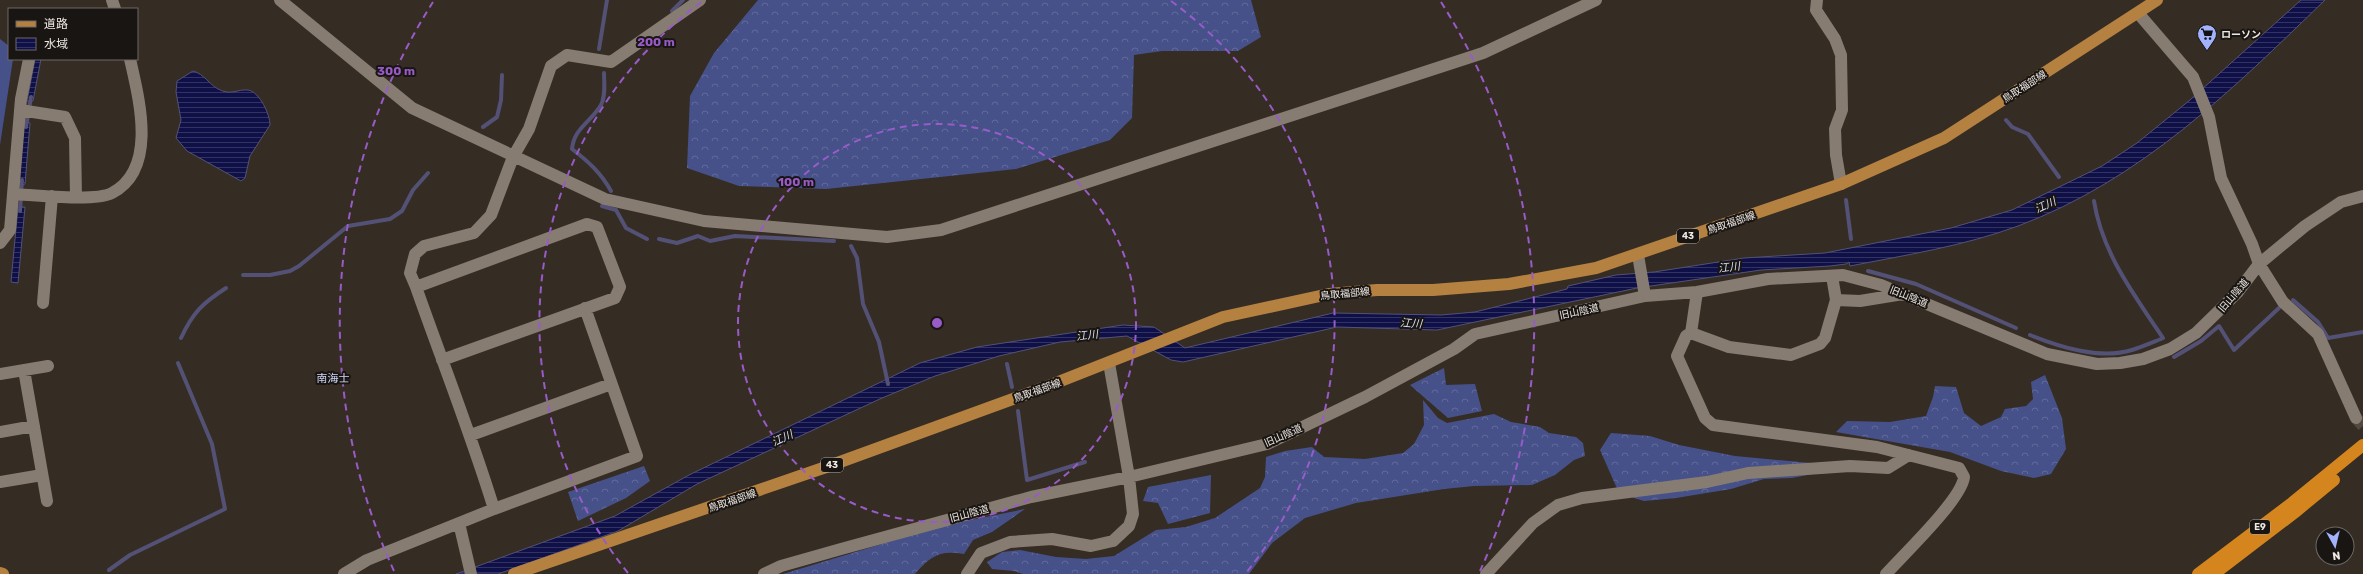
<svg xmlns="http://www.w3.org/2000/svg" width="2363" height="574" font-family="Rubik,'Noto Sans JP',sans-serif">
  <defs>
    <pattern id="forest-crowns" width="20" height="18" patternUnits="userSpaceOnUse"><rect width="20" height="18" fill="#46518a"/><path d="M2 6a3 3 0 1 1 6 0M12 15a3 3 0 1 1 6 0" fill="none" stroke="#616a9a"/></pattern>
    <pattern id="water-rules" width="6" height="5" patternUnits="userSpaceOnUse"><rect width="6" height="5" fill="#101048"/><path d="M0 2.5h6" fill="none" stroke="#333362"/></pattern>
  </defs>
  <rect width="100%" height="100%" fill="#352c24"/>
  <path fill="url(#forest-crowns)" d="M 758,0 L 1251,0 L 1261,37 L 1238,51 L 1162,51 L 1134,55 L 1132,118 L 1110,140 L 1016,169 L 826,189 L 739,186 L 687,168 L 690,96 L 714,53 Z
    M 1444,368 L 1446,385 L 1475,384 L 1482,411 L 1448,418 L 1410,385 Z
    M 2045,375 L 2062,418 L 2066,449 L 2051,474 L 2034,478 L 2001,471 L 1950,452 L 1836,432 L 1847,421 L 1890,422 L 1926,416 L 1933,397 L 1935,386 L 1956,387 L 1964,413 L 1981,426 L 2001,417 L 2005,409 L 2026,406 L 2033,399 L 2031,382 Z
    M 1423,400 L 1438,418 L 1447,423 L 1494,414 L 1511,422 L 1540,427 L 1549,433 L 1576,437 L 1583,443 L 1585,456 L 1574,460 L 1555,475 L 1532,485 L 1474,486 L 1444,489 L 1356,503 L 1305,518 L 1272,543 L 1249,574 L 1023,574 L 1014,571 L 992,569 L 987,562 L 1002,552 L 1020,550 L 1056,557 L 1086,559 L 1114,556 L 1156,530 L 1186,527 L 1215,518 L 1260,488 L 1265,477 L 1266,457 L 1285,451 L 1312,447 L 1324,457 L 1365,459 L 1403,453 L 1414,444 L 1424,425 Z
    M 1611,433 L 1650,436 L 1679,445 L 1735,456 L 1811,463 L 1823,472 L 1792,478 L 1764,479 L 1731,489 L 1676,498 L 1644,501 L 1619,493 L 1600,450 Z
    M 644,466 L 650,481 L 626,498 L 578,521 L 568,492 Z
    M 1211,475 L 1210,513 L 1168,524 L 1158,503 L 1143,501 L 1148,487 Z
    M 1025,509 L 992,532 L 973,540 L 964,554 C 939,550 931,556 915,574 L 783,574 L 941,526 Z"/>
  <path fill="#46518a" d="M 0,39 L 9,46 L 9,59 L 13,59 L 0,145 Z"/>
  <path fill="url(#water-rules)" stroke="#535176" d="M 2301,0 L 2325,0 C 2232,90 2141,180 2018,226 C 1964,246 1906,255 1850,266 L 1849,262 L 1846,264 L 1830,266 L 1761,270 L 1637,288 L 1437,330 L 1337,327 L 1183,362 L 1171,360 L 1127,336 L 1060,342 L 999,356 L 935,376 L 882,398 L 697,484 L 618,531 L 498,574 L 456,574 L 615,516 L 689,475 L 920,363 L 977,347 L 1123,325 L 1154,327 L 1185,348 L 1333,313 L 1441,315 L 1475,312 L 1567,289 L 1568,286 L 1616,275 L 1654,272 L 1744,258 L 1825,253 L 1951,228 L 2012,210 L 2102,166 L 2137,143 L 2190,100 Z
    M 35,59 L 41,59 L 33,101 L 27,101 Z
    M 193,71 C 204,74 209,84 218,89 C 231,96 237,89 248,90 C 260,92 270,115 270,125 L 250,156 L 245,178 L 241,181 L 187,151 L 176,138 L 181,120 L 176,92 L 177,81 Z
    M 24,121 L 30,123 L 25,184 L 19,186 Z
    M 18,207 L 25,207 L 18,283 L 11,282 Z"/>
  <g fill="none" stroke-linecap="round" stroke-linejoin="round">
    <path stroke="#535176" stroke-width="4" d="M 672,11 L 683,0
      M 599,49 L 607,0
      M 604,73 C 604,83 606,95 601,105 C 591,122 574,128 572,149 C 589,162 601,173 611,191
      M 2006,120 L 2012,127 L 2028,134 L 2059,177
      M 26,127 L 31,97
      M 483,127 L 497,117 L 501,100 L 502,75
      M 1846,200 L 1851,239
      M 2094,201 C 2102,253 2135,296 2163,338
      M 602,206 L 616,210 L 626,228 L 647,239
      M 20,211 L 22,180
      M 659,239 L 677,243 L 698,236 L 710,241 L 735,236 L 834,241
      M 851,246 L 857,258 L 863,304 L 879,342 L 888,384
      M 1868,271 L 1916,284 L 2016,328
      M 243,275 L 270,275 L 290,271 L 299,266 L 348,226 L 390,219 L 402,211 L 413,190 L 428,173
      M 2293,300 L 2318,322 L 2328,338 L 2363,332
      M 2030,335 C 2060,347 2100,360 2132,350 C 2142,347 2151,343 2161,339
      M 181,338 C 193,312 203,303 226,288
      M 2174,357 L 2201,341 L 2219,326 L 2234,350 L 2279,308
      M 1007,364 L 1012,387
      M 1018,411 L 1027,480 L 1085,462
      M 109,570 L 130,555 L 225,509 L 212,444 L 178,363"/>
    <path stroke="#514840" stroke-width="12" stroke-dasharray="12 6" stroke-linecap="butt" d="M 2356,418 L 2363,426"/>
    <path stroke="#877c72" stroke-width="12" d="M 112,0 L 115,9
      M 280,0 L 412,108 L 605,199 L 704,221 L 887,237 L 941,230 L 1483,53 L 1596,0
      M 1817,0 L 1816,10 L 1835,39 L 1841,55 L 1842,110 L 1835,129 L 1836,155 L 1841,184
      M 2138,13 L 2193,77 L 2209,117 L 2221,178 L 2252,244 L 2259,264 L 2283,302 L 2318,334 L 2356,418
      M 20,110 L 65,117 L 75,138 L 76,197
      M 13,194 C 34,195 95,202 112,193 C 158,169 139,99 130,59
      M 0,243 L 10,230 L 21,99 L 29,59
      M 1638,255 L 1645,296
      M 416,287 L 410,273 L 415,254 L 424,246 L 474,233 L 491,215 L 513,157 L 529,129 L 551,66 L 567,55 L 611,62 L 700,0
      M 1697,292 L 1691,333 L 1686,336 L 1677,356 L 1705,418 L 1713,425 L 1877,447 L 1959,468 L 1964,477 C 1962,499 1903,555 1886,574
      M 1836,300 L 1860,301 L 1903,294
      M 43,303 L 52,196
      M 1691,333 L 1729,347 L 1791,355 L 1820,344 L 1825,338 L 1836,300 L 1832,276
      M 442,360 L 615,298 L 620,287 L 597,227 L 587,224 L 416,287 C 442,361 471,434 494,509
      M 24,370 L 47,501
      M 0,374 L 48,366
      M 0,432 L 34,426
      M 471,435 L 611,384
      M 0,482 L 42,475
      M 459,523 L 471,574
      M 344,574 L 367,560 L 494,509 L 637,456 L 585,308
      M 764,574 L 781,566 L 841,549 L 1031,497 L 1129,477 L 1267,444 L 1365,397 L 1454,349 L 1475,334 L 1645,296 L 1697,292 L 1768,279 L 1843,275 L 1881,285 L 2047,354 L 2097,364 L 2120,363 L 2143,359 L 2170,349 L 2196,333 L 2237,293 L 2259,264 L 2305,226 L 2341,202 L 2363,196
      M 967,574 L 981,553 L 1010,542 L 1052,539 L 1091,546 L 1113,541 L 1129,526 L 1133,514 L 1129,477 L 1109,363
      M 1486,574 L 1533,523 L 1558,505 L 1582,498 L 1707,482 L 1748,473 L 1850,466 L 1888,468 L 1909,455"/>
    <path stroke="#b58140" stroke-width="12" d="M 0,573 L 3,574
      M 514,574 L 829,466 L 1043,388 L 1223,317 L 1329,294 L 1377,290 L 1433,290 L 1509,284 L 1596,268 L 1841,184 L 1944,138 L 2157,0"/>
    <path stroke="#d4851e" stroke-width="12" d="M 2198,574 L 2292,503 L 2363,445
      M 2214,574 L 2294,513 L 2334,480"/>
  </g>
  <g fill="none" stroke="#985bc8" stroke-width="2" stroke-dasharray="7 5">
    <circle cx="937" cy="323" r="199"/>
    <path d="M628 573A398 398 0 0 1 703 1M1171 1A398 398 0 0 1 1246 573"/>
    <path d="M394 571A597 597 0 0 1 433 2M1441 2A597 597 0 0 1 1480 571"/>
  </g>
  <defs>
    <g id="supermarket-pin" transform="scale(1)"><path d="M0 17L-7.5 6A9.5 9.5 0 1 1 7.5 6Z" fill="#a2b2fd" stroke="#191512"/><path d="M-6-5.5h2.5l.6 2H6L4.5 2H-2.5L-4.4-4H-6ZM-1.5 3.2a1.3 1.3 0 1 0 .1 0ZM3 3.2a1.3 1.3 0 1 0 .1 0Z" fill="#111"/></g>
  </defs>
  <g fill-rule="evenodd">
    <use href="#supermarket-pin" x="2207" y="34"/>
  </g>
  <g text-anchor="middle" stroke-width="4" stroke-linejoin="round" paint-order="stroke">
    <g fill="#191512" stroke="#aea9a4" stroke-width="1">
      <rect x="1677" y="229" width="22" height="14" rx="3"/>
      <rect x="821" y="458" width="22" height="14" rx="3"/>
      <rect x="2250" y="520" width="20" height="14" rx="3"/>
    </g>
    <g font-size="9" font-weight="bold" fill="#eee8e2">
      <text x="1688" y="239">43</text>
      <text x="832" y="468">43</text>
      <text x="2260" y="530">E9</text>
    </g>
    <g font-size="10" font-weight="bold" fill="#eee8e2" stroke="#191512" text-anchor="start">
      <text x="2221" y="38">ローソン</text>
    </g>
    <g font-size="10" fill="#eee8e2" stroke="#191512">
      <text transform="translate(2024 86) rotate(-33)" y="4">鳥取福部線</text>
      <text transform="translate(1731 222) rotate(-19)" y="4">鳥取福部線</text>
      <text transform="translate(1345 293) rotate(-6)" y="4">鳥取福部線</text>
      <text transform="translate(2233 295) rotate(-49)" y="4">旧山陰道</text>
      <text transform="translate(1909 296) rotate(22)" y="4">旧山陰道</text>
      <text transform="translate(1579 311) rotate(-12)" y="4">旧山陰道</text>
      <text transform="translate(1037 390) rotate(-20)" y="4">鳥取福部線</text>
      <text transform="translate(1283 435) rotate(-24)" y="4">旧山陰道</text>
      <text transform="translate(732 500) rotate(-19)" y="4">鳥取福部線</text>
      <text transform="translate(969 513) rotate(-15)" y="4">旧山陰道</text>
    </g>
    <g font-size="11" font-style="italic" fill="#d9def1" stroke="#191512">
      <text transform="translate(2045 205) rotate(-25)" y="4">江川</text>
      <text transform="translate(1729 267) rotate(-7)" y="4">江川</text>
      <text transform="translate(1411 323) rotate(4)" y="4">江川</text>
      <text transform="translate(1087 335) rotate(-7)" y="4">江川</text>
      <text transform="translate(782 438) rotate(-25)" y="4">江川</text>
    </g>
    <g font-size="11" fill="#d1d8f5" stroke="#191512">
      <text x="333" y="382">南海士</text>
    </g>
  </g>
  <circle cx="937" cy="323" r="6" fill="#985bc8" stroke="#191512" stroke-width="2"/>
  <g font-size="12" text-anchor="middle" font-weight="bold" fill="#985bc8" stroke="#191512" stroke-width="4" stroke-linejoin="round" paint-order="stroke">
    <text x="656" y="46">200 m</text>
    <text x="396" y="75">300 m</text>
    <text x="796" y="186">100 m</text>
  </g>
  <rect x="8" y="8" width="130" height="52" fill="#191512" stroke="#6e6965"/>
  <rect x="16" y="21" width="20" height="6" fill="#b58140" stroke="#6e6965"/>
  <text x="44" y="28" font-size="12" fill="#eee8e2">道路</text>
  <rect x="16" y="38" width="20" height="12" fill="url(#water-rules)" stroke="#6e6965"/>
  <text x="44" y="48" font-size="12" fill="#eee8e2">水域</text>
  <g transform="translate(2335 546) rotate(172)"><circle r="19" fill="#191512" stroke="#6e6965"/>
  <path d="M0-3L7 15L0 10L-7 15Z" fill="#a2b2fd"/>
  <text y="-6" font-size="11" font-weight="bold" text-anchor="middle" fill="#eee8e2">N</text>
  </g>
</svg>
